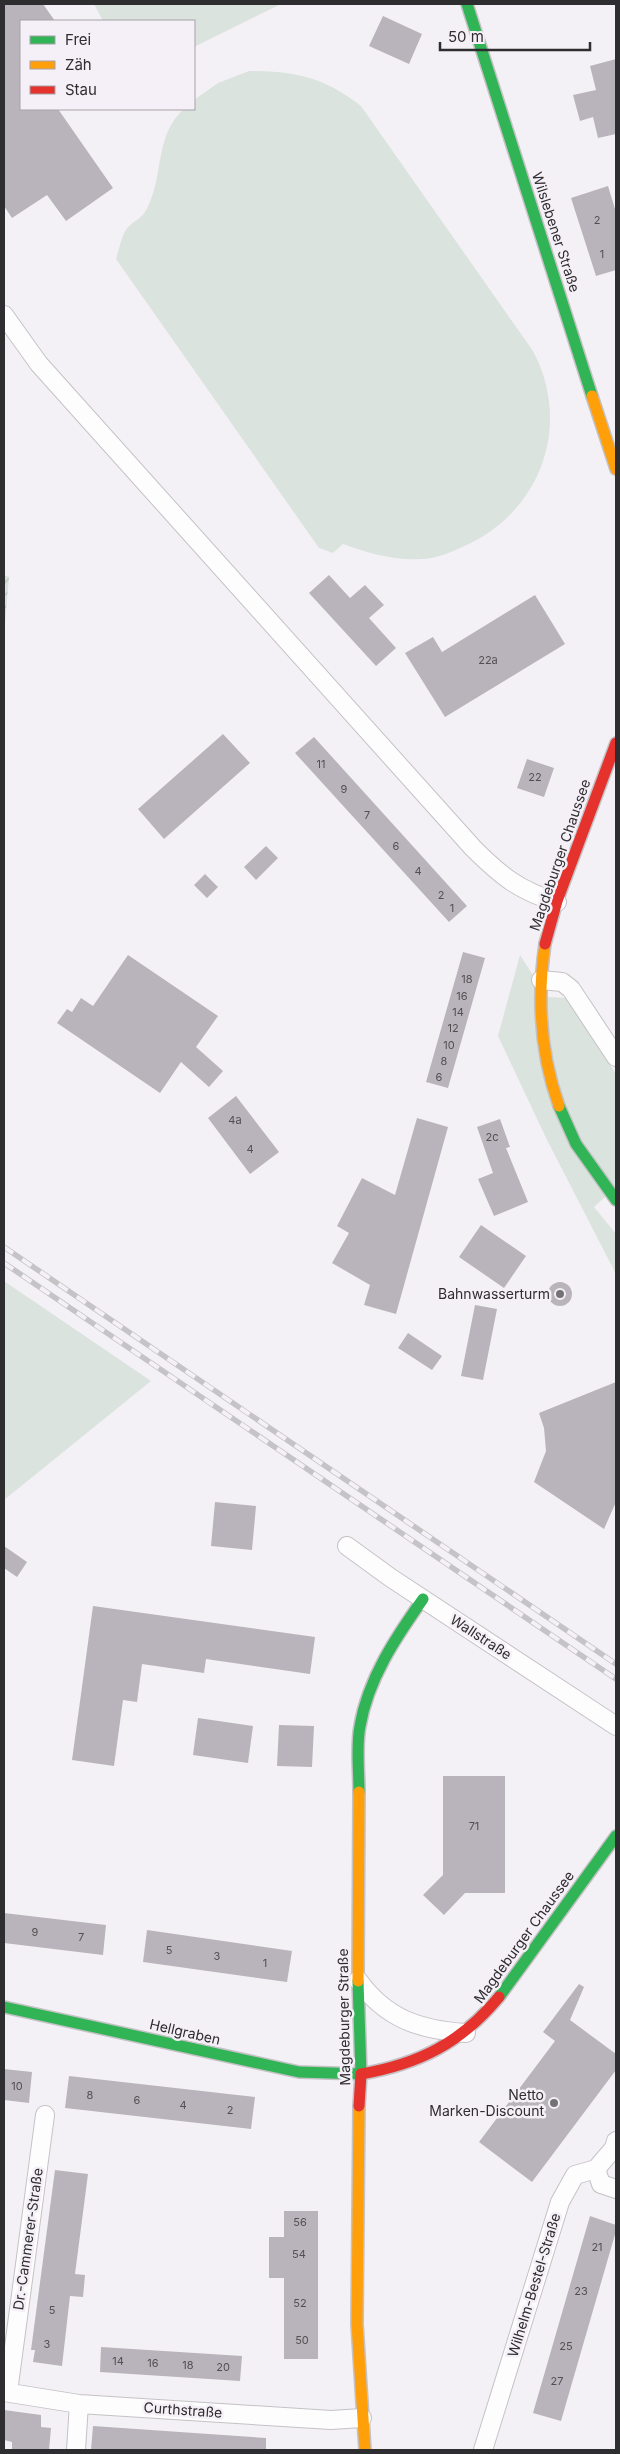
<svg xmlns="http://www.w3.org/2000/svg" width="620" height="2454" font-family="Inter,sans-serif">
  <defs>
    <pattern id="garden-furrows" width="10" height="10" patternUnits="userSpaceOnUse" patternTransform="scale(1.25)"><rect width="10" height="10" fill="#dae3dd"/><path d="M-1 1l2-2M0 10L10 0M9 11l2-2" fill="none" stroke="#bbc3be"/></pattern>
  </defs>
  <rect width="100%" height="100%" fill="#f4f1f6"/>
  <path fill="#dae3dd" d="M 94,4 L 281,4 L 194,47 L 194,21 L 103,21 Z
    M 249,71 C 295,71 324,77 361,106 L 533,351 C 573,426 540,514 462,547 C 449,553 435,559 421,559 C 395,561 368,553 343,544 L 333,553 L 319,548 L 116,259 C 119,250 121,238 126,230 C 130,223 141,219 145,212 C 165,179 153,136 184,109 L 194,109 L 194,100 L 218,83 Z
    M 520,955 L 547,997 L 568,998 L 616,1074 L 616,1187 L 594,1207 L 616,1234 L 616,1274 L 547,1140 L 498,1036 Z
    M 4,1281 L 151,1381 L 4,1500 Z"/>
  <path fill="url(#garden-furrows)" d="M 4,575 L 9,577 L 4,635 Z"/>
  <path fill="#b9b4bb" d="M 4,4 L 43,4 L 55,21 L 21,21 L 21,109 L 58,109 L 113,188 L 66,221 L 47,195 L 12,218 L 4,206 Z
    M 383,16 L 422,34 L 409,64 L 369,46 Z
    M 616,59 L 616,134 L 598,138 L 593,117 L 580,121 L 573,95 L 596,90 L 590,66 Z
    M 608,186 L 616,212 L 616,270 L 596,276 L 571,198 Z
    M 329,575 L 350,598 L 365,585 L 384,605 L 369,618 L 396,648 L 376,666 L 309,593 Z
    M 535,595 L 565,644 L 445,717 L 405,653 L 433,637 L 442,652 Z
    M 223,734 L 250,763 L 164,839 L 138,809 Z
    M 314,737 L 467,906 L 449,922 L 295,753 Z
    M 527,759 L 554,768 L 544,797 L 517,788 Z
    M 266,846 L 278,858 L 256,880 L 244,867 Z
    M 205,874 L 218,887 L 207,898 L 194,885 Z
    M 463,952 L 485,958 L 448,1088 L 426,1082 Z
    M 128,955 L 218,1016 L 196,1047 L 223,1071 L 209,1087 L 181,1062 L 160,1093 L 57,1023 L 67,1009 L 72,1012 L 81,998 L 93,1006 Z
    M 236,1096 L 279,1152 L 250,1174 L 208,1118 Z
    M 417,1118 L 448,1127 L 396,1314 L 364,1305 L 370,1285 L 332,1263 L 349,1233 L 337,1226 L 362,1178 L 395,1195 Z
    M 500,1119 L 510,1147 L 506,1148 L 528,1202 L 494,1216 L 478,1179 L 493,1173 L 477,1127 Z
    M 481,1225 L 526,1256 L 504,1288 L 459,1257 Z
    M548 1294a12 12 0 1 1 24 0a12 12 0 1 1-24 0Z
    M 475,1305 L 497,1309 L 483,1380 L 461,1376 Z
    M 408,1333 L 442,1356 L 432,1370 L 398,1348 Z
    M 616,1382 L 616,1502 L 604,1529 L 534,1482 L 546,1451 L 544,1428 L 539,1413 Z
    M 215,1502 L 256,1506 L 252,1550 L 211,1546 Z
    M 4,1546 L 27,1562 L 17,1577 L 4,1568 Z
    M 93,1606 L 315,1637 L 310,1674 L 206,1659 L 204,1673 L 142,1664 L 137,1702 L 123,1700 L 114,1766 L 72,1760 Z
    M 198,1718 L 253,1726 L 248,1763 L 193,1755 Z
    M 279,1725 L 314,1726 L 312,1767 L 277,1766 Z
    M 443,1776 L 505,1776 L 505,1893 L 465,1893 L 444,1915 L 423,1895 L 443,1875 Z
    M 4,1913 L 106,1925 L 103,1955 L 4,1943 Z
    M 147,1930 L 292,1951 L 287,1982 L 143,1962 Z
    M 579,1984 L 584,1987 L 570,2020 L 616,2054 L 616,2070 L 532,2182 L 479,2142 L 555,2041 L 543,2032 Z
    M 4,2069 L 32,2072 L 29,2103 L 4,2100 Z
    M 69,2076 L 255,2097 L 251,2129 L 65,2108 Z
    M 55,2170 L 88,2174 L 75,2274 L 85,2275 L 83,2297 L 70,2296 L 62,2366 L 33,2362 L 35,2350 L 31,2350 Z
    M 284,2211 L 318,2211 L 318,2359 L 284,2359 L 284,2278 L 269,2278 L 269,2237 L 284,2237 Z
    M 590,2216 L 616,2225 L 616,2231 L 561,2421 L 533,2413 Z
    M 101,2347 L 242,2356 L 240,2381 L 100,2372 Z
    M 4,2410 L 41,2415 L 41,2427 L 51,2428 L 49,2450 L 12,2450 L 12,2442 L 4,2440 Z
    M 93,2426 L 266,2438 L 266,2450 L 91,2450 Z"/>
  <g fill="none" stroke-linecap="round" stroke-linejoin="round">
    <g stroke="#c5c2c6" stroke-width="20">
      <path id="street" d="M 4,315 L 39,364 L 473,848 C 500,875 519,891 557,902
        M 541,980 L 562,982 L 571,989 L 616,1057
        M 347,1546 L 391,1578 L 616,1726
        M 358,1980 C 386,2019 420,2030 466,2033
        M 596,2169 L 614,2148 L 616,2141
        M 4,2392 L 79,2404 L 331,2420 L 362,2418
        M 8,2392 L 45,2115
        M 76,2450 L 79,2404
        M 483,2450 L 560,2202 L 575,2175 L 596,2169 L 601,2184 L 616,2189"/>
    </g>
    <g stroke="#c5c2c6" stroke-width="14">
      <path id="fast" d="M 467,4 L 592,396
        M 559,1106 L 576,1144 L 616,1200
        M 359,1792 C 359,1771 356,1746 360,1726 C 368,1679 396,1637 423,1599
        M 499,1997 L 616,1836
        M 4,2007 L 299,2072 L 361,2074 L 358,1981"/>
    </g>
    <g stroke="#c5c2c6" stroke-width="14">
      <path id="slow" d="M 592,396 L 616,469
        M 545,944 C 537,999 540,1053 559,1106
        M 358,1981 L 359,1792
        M 359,2106 L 357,2324 L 365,2450"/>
    </g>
    <g stroke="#c5c2c6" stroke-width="14">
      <path id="jam" d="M 545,944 L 557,901 L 616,743
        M 359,2106 L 361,2074 C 419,2064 461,2043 499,1997"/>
    </g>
    <use href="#street" stroke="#fdfdfe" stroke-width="18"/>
    <use href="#fast" stroke="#30b455" stroke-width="11"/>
    <use href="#slow" stroke="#ff9f0a" stroke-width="11"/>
    <use href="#jam" stroke="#e5322d" stroke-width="11"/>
    <g stroke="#c4c3c5" stroke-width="5.5">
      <path id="rail" d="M 4,1247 L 616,1664
        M 4,1263 L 616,1679"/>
    </g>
    <use href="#rail" stroke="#f5f0f7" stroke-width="4" stroke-dasharray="11" stroke-linecap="butt"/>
  </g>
  <g fill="#737275" stroke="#f5f0f7" stroke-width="2">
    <circle cx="560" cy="1294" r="5"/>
    <circle cx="554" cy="2103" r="5"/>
  </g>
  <g text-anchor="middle" stroke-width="5" stroke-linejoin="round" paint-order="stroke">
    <g font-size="11" fill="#514f52">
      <text x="597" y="224">2</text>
      <text x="602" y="258">1</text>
      <text x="488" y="664">22a</text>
      <text x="321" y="768">11</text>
      <text x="535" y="781">22</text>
      <text x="344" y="793">9</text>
      <text x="367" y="819">7</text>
      <text x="396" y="850">6</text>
      <text x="418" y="875">4</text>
      <text x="441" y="899">2</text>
      <text x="452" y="912">1</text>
      <text x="467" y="983">18</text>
      <text x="462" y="1000">16</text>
      <text x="458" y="1016">14</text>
      <text x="453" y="1032">12</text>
      <text x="449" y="1049">10</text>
      <text x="444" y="1065">8</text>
      <text x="439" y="1081">6</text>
      <text x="235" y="1124">4a</text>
      <text x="492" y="1141">2c</text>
      <text x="250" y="1153">4</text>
      <text x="474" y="1830">71</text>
      <text x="35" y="1936">9</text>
      <text x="81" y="1941">7</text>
      <text x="169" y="1954">5</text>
      <text x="217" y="1960">3</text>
      <text x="265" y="1967">1</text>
      <text x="17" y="2090">10</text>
      <text x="90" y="2099">8</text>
      <text x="137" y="2104">6</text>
      <text x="183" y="2109">4</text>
      <text x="230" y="2114">2</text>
      <text x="300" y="2226">56</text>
      <text x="597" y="2251">21</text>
      <text x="299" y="2258">54</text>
      <text x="581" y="2295">23</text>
      <text x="300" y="2307">52</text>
      <text x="52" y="2314">5</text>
      <text x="302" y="2344">50</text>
      <text x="47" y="2348">3</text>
      <text x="566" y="2350">25</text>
      <text x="118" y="2365">14</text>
      <text x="153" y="2367">16</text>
      <text x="188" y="2369">18</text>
      <text x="223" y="2371">20</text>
      <text x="557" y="2385">27</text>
    </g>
    <g font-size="14" fill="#2e2d2f" stroke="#f5f0f7">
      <text transform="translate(556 232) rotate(72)" y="5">Wilslebener Straße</text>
      <text transform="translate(560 855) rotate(-71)" y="5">Magdeburger Chaussee</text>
      <text transform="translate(481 1637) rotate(33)" y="5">Wallstraße</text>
      <text transform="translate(524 1937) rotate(-54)" y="5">Magdeburger Chaussee</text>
      <text transform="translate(344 2017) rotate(-91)" y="5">Magdeburger Straße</text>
      <text transform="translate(185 2032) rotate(13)" y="5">Hellgraben</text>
      <text transform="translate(28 2239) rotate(-82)" y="5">Dr.-Cammerer-Straße</text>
      <text transform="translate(534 2285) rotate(-73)" y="5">Wilhelm-Bestel-Straße</text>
      <text transform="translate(183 2410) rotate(4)" y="5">Curthstraße</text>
    </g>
    <g font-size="14" fill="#2e2d2f" stroke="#f5f0f7" text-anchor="end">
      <text x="550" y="1299">Bahnwasserturm</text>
      <text x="544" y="2100">Netto<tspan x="544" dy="16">Marken-Discount</tspan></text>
    </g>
  </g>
  <rect width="620" height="2454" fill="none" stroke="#2e2d2f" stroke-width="10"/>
  <rect x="20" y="20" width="175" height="90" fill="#f5f0f7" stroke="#a5a2a7"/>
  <rect x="30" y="36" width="25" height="8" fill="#30b455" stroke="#a5a2a7"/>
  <text x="65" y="45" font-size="15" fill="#2e2d2f">Frei</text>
  <rect x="30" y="61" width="25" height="8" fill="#ff9f0a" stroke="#a5a2a7"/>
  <text x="65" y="70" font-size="15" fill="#2e2d2f">Zäh</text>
  <rect x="30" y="86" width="25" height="8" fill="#e5322d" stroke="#a5a2a7"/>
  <text x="65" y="95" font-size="15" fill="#2e2d2f">Stau</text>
  <path d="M440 42v8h150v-8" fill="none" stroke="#2e2d2f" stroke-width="2.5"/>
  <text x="448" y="42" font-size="15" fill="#2e2d2f" stroke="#f5f0f7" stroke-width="4" paint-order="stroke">50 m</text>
</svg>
